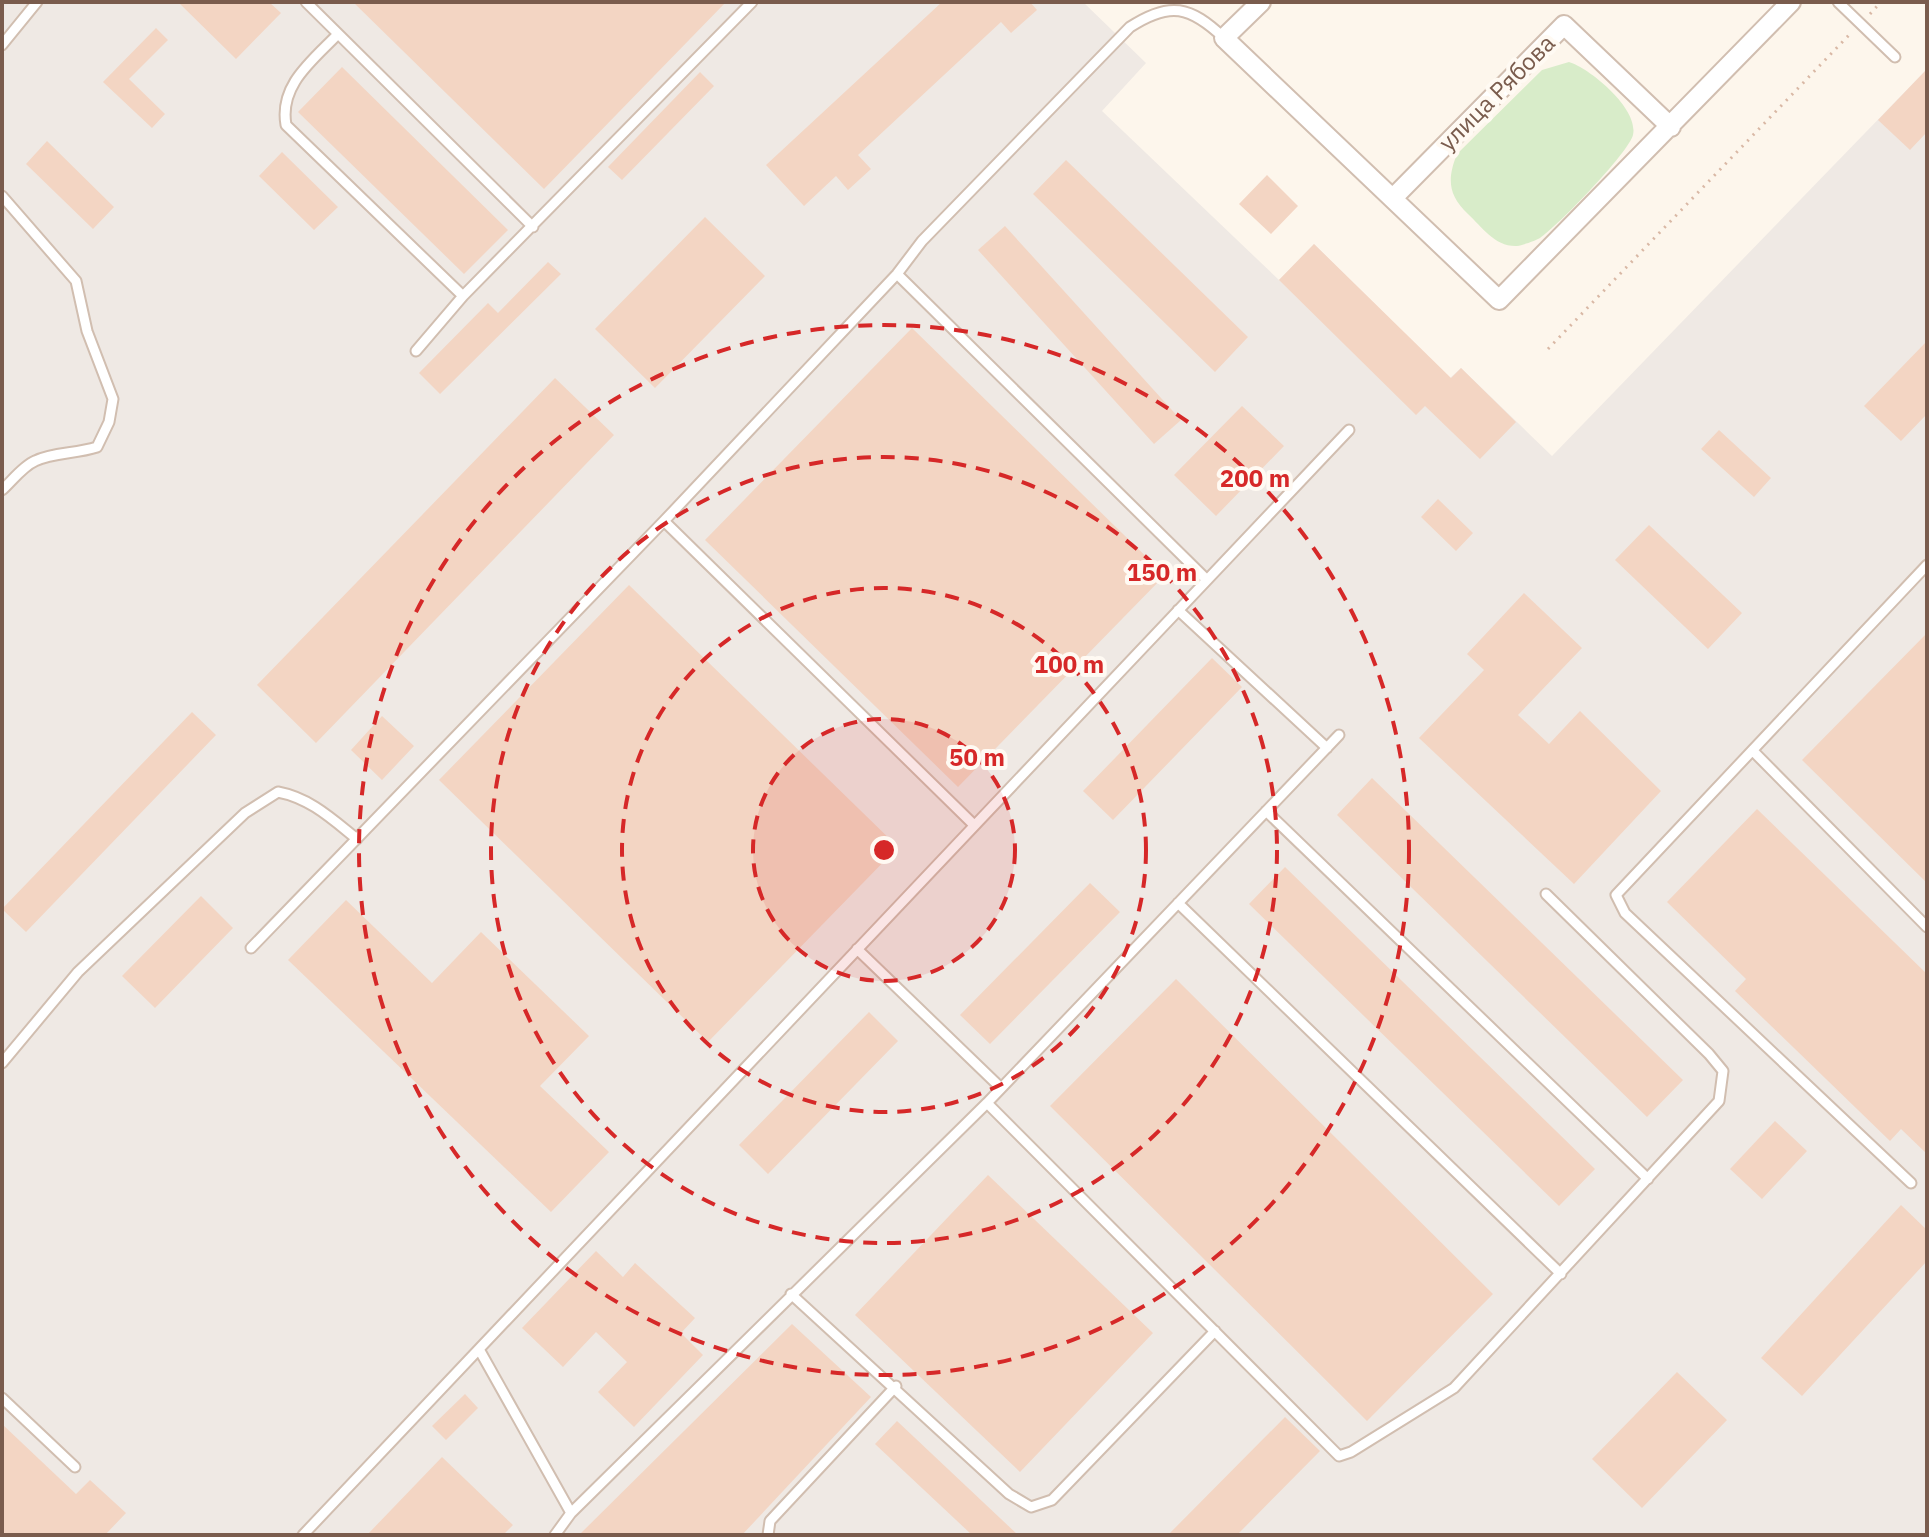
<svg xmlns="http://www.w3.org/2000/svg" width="1929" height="1537" font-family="'IBM Plex Sans',sans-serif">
  <rect width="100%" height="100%" fill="#fdf6ec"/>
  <path fill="#efe9e4" d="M 2,2 L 1083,2 L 1146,63 L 1102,111 L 1279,280 L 1314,244 L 1450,378 L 1461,368 L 1552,456 L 1927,69 L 1927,1535 L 2,1535 Z"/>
  <path fill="#d8ecc9" d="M 1569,62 C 1591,69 1639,109 1633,135 C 1629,152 1557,227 1540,238 C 1535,241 1523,245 1517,246 C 1495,247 1482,227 1468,214 C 1448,195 1447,179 1457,154 L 1542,70 Z"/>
  <path fill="#f3d5c3" d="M 178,2 L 269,2 L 281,13 L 236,59 Z
    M 353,2 L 726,2 L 544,189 Z
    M 942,2 L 1030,2 L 1037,10 L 1011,33 L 1001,22 L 858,155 L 871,169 L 848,190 L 836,176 L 804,206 L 766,165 Z
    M 156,28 L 168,40 L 129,79 L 165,114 L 152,128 L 103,82 Z
    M 342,67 L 508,230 L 464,274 L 298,112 Z
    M 1927,69 L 1927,132 L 1910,150 L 1878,120 Z
    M 700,72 L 714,86 L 622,180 L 608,167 Z
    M 47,141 L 114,207 L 93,229 L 26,164 Z
    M 282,152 L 338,207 L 314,230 L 259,176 Z
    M 1066,160 L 1248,337 L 1215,372 L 1033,194 Z
    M 1267,175 L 1298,206 L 1271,234 L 1239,204 Z
    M 705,217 L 765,276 L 655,388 L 595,329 Z
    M 1005,226 L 1181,420 L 1154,444 L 978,250 Z
    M 1314,244 L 1451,378 L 1461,368 L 1516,422 L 1480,459 L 1425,406 L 1416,415 L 1279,280 Z
    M 548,262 L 561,274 L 440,394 L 419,373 L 488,303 L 498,313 Z
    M 912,328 L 1165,575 L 958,787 L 705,540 Z
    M 1927,341 L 1927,414 L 1901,441 L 1864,406 Z
    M 555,378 L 614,435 L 316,743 L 257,685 Z
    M 1242,406 L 1284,446 L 1216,516 L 1174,475 Z
    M 1719,430 L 1771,478 L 1754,497 L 1701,449 Z
    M 1438,499 L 1473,533 L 1456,551 L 1421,517 Z
    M 1649,525 L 1742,613 L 1708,649 L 1615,560 Z
    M 629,585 L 898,847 L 708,1042 L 439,780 Z
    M 1524,593 L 1582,648 L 1518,715 L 1549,744 L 1580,711 L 1661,791 L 1574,884 L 1419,738 L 1484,670 L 1467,654 Z
    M 1927,633 L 1927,883 L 1802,760 Z
    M 1212,658 L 1242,687 L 1113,820 L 1083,791 Z
    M 192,712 L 216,735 L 26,932 L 2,909 Z
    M 382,716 L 414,746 L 382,780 L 351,750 Z
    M 1372,778 L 1683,1080 L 1647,1117 L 1337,815 Z
    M 1757,809 L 1927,974 L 1927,1154 L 1901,1129 L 1890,1141 L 1735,991 L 1746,979 L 1667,902 Z
    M 1285,867 L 1595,1169 L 1559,1206 L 1249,904 Z
    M 1090,883 L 1120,912 L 990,1044 L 960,1015 Z
    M 201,896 L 233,928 L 155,1008 L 122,976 Z
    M 346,900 L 432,983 L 481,932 L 589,1036 L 540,1086 L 609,1152 L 551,1212 L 288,960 Z
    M 1176,979 L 1493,1294 L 1367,1421 L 1050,1106 Z
    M 869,1012 L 898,1041 L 768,1174 L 739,1145 Z
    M 1775,1121 L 1807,1151 L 1762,1199 L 1730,1169 Z
    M 988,1175 L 1153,1333 L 1020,1472 L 855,1315 Z
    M 1901,1205 L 1927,1230 L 1927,1261 L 1802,1396 L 1761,1358 Z
    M 596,1251 L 623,1277 L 635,1263 L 695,1318 L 681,1333 L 703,1355 L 634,1427 L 598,1392 L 627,1362 L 596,1332 L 563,1367 L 522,1328 Z
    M 792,1324 L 871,1397 L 742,1535 L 579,1535 Z
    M 1677,1372 L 1727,1420 L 1642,1508 L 1592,1459 Z
    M 465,1394 L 478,1408 L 446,1440 L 432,1426 Z
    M 1285,1417 L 1320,1451 L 1237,1535 L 1168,1535 Z
    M 897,1421 L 1018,1535 L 972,1535 L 875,1444 Z
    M 2,1424 L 76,1494 L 90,1480 L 126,1513 L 105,1535 L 2,1535 Z
    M 442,1457 L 513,1525 L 503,1535 L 367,1535 Z"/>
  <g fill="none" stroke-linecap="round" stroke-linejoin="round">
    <g stroke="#d1beb0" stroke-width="13">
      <path id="lane" d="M 306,2 L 533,227
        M 1838,2 L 1895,57
        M 338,34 C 312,61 279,85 286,125 L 463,296
        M 2,45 L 37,2
        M 2,196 L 76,281 L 87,331 L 113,399 L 109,422 L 97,447 C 76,454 53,452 35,461 C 23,466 12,481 2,490
        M 897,274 L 1207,580
        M 416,351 L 463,296 L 752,2
        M 664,521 L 974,825
        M 1178,610 L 1327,748
        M 1753,751 L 1927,927
        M 1266,811 L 1648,1179
        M 1178,903 L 1561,1274
        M 251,948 L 664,521 L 897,274 L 922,241 L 1130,27 C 1170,1 1190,6 1224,38
        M 857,949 L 1001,1088
        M 2,1063 L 78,972 L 245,813 L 278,792 C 310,798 332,819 357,839
        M 987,1103 L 1339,1456 L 1351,1452 L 1454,1388 L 1719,1101 L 1723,1071 L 1709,1054 L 1546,894
        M 1911,1183 L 1625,913 L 1616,895 L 1927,565
        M 791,1294 L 1009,1494 L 1031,1507 L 1052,1500 L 1215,1331
        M 480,1351 L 571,1513 L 555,1535
        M 2,1398 L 75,1467
        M 571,1513 L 987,1103 L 1339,735
        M 303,1535 L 1349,430
        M 768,1535 L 770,1521 L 896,1386"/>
    </g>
    <g stroke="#d1beb0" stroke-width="22">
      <path id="street" d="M 1261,2 L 1224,38 L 1499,300 L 1791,2
        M 1393,198 L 1564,25 L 1671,127"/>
    </g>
    <path stroke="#d9b8a5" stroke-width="3" stroke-dasharray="2 6" stroke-linecap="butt" d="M 1870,14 L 1881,2
      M 1548,349 L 1850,34"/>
    <use href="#lane" stroke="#fff" stroke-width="9"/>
    <use href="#street" stroke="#fff" stroke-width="18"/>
  </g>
  <circle cx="884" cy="850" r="131" fill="#d62828" fill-opacity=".12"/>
  <g fill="none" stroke="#d62828" stroke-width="4" stroke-dasharray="14 10">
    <circle cx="884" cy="850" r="131"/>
    <circle cx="884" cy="850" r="262"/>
    <circle cx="884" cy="850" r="393"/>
    <circle cx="884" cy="850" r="525"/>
  </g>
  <g text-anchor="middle" stroke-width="8" stroke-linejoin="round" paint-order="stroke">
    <g font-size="24" fill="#7a5c4d" stroke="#fffaf3">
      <text transform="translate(1497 93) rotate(-45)" y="8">улица Рябова</text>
    </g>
  </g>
  <circle cx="884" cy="850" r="12" fill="#d62828" stroke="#fffaf3" stroke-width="4"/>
  <g font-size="24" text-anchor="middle" font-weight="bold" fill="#d62828" stroke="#fffaf3" stroke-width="8" stroke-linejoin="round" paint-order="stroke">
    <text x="1255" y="487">200 m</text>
    <text x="1162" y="581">150 m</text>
    <text x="1069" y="673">100 m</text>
    <text x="977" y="766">50 m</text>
  </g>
  <rect width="1929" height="1537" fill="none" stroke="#7a5c4d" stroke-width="8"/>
</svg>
